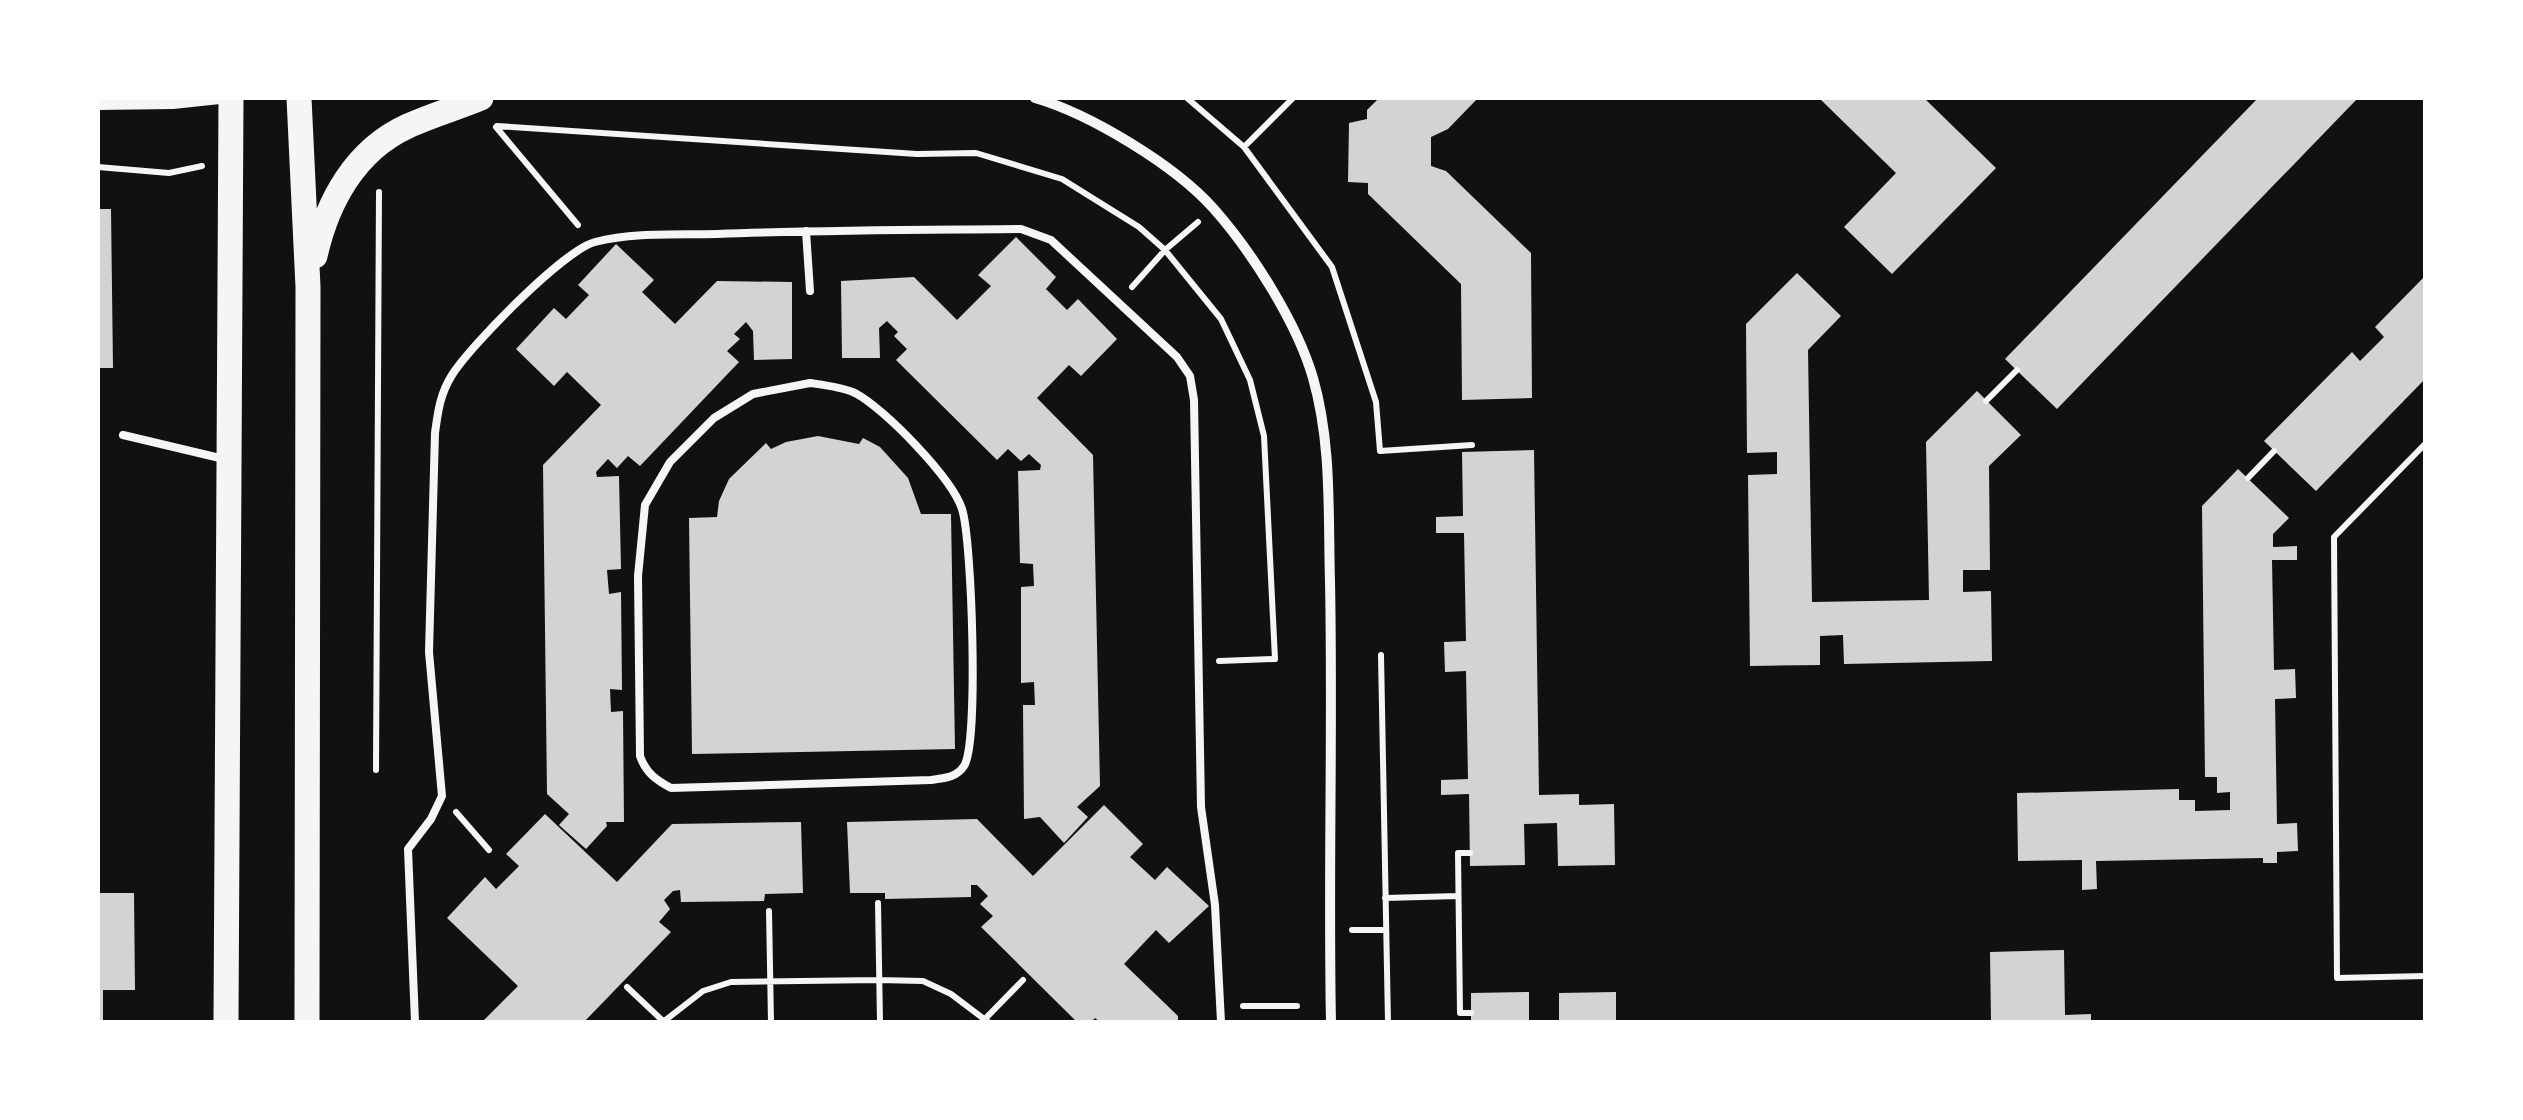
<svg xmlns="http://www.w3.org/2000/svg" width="2523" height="1120" font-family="Figtree,sans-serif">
  <rect width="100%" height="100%" fill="#111"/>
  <path fill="#d3d3d3" d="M 1379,98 L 1478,98 L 1448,129 L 1431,137 L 1431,166 L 1446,171 L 1531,253 L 1532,398 L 1462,400 L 1461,284 L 1368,194 L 1368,183 L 1348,182 L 1349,123 L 1367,119 L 1367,110 Z
    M 1819,98 L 1924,98 L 1996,168 L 1892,274 L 1844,227 L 1896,173 Z
    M 2258,98 L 2358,98 L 2057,409 L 2005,359 Z
    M 98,209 L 111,209 L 113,368 L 98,368 Z
    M 1016,237 L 1056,277 L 1046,289 L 1067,310 L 1078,299 L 1117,339 L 1081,376 L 1069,365 L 1037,398 L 1093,455 L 1100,786 L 1077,807 L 1088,817 L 1064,843 L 1040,817 L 1024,819 L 1023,705 L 1035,705 L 1034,682 L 1021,683 L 1021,587 L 1034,586 L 1033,564 L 1020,563 L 1018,471 L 1040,470 L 1041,465 L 1029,454 L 1021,461 L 1008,449 L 997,460 L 896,360 L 907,349 L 894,336 L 898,332 L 887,321 L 879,328 L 880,358 L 842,358 L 841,281 L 914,277 L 957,320 L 991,286 L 978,275 Z
    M 616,244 L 654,280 L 642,292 L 675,324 L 717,281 L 792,282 L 792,359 L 754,360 L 753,331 L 746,322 L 734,334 L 740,339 L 727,351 L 739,362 L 640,466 L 628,456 L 617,468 L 608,459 L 596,472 L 597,477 L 619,476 L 621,569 L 607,570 L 609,594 L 621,592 L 622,690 L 610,689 L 611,712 L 623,711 L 624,822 L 606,822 L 607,826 L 586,849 L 559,825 L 569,814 L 547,794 L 543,465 L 601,405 L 567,372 L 554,386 L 516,349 L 554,308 L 566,319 L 589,295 L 578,285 Z
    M 1797,273 L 1841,316 L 1808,350 L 1812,602 L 1929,600 L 1926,442 L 1977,391 L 2021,435 L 1989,466 L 1990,570 L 1963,570 L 1963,592 L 1991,591 L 1992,661 L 1844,664 L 1843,635 L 1820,636 L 1820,665 L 1750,666 L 1748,475 L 1777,474 L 1777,452 L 1747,453 L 1746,324 Z
    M 2426,275 L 2426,378 L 2316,491 L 2264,441 L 2352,352 L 2360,361 L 2384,337 L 2375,327 Z
    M 818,436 L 859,444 L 863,438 L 880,447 L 908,478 L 921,514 L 951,514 L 955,749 L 692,754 L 689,518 L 717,517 L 719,501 L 729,479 L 766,443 L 771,449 L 786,442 Z
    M 1534,450 L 1539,795 L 1579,794 L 1579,805 L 1614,804 L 1615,865 L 1558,866 L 1557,823 L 1524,824 L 1525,865 L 1470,866 L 1469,794 L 1441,795 L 1441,780 L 1468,779 L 1466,671 L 1445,672 L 1444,642 L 1466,641 L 1464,533 L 1436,533 L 1436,517 L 1463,516 L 1462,452 Z
    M 2238,469 L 2289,518 L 2273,534 L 2273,547 L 2297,546 L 2297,560 L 2272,560 L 2274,670 L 2295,669 L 2296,698 L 2275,699 L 2277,824 L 2297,823 L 2298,851 L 2277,852 L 2277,863 L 2263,863 L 2263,858 L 2096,861 L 2097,889 L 2082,890 L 2082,860 L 2018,861 L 2017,793 L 2179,789 L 2179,800 L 2195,800 L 2195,811 L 2230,810 L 2230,792 L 2217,793 L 2217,777 L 2205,777 L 2202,506 Z
    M 1104,805 L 1143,844 L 1130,857 L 1155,880 L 1167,867 L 1209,906 L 1169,943 L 1156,930 L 1124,964 L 1178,1016 L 1178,1022 L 1100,1022 L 1095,1018 L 1091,1022 L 1077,1022 L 981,927 L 993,916 L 980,904 L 988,896 L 977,885 L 971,885 L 971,897 L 885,899 L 885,893 L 850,893 L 847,822 L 977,819 L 1033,876 Z
    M 545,814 L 617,882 L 672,824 L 801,822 L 803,893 L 765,894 L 764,901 L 681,902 L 680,890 L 673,891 L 664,900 L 670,909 L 659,922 L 671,932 L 584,1022 L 482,1022 L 518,986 L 447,918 L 485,877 L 496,889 L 519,866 L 506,854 Z
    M 98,893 L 134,893 L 135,990 L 103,990 L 103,1022 L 98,1022 Z
    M 2064,950 L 2065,1015 L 2091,1014 L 2091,1022 L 1991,1022 L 1990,952 Z
    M 1529,992 L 1529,1022 L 1471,1022 L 1471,993 Z
    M 1616,992 L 1616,1022 L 1559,1022 L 1559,993 Z"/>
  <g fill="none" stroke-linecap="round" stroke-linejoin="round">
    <path stroke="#f5f5f5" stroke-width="6" d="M 1187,98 L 1244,147 L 1332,267 L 1376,402 L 1380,451 L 1472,445
      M 497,126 L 917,154 L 976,153 L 1062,179 L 1139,227 L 1165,250 L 1221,319 L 1250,380 L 1264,436 L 1275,659 L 1219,661
      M 496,127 L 578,225
      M 1244,147 L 1293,98
      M 98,167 L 169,173 L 202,166
      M 1132,287 L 1165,250 L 1198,222
      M 1986,401 L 2017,370
      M 2426,443 L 2334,537 L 2337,978 L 2426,976
      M 2248,478 L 2274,451
      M 1381,655 L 1388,1022
      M 376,770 L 379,192
      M 456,812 L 489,850
      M 1470,853 L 1458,853 L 1460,1013 L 1471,1013
      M 1385,898 L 1458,896
      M 878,903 L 880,1022
      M 769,911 L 771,1022
      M 1352,930 L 1386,930
      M 627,987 L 664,1022
      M 1243,1006 L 1297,1006
      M 663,1022 L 703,991 L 731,982 L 878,980 L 923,981 L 951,994 L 988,1022
      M 982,1022 L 1023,980"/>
    <path stroke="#f5f5f5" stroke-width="8" d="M 806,231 L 810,291
      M 810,383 C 824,385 842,387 855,393 C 884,408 952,478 962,509 C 972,539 979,744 964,766 C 956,778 944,778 931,780 L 671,788 C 656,780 646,773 640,756 L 638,576 L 645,505 L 670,462 L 714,418 L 753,394 Z
      M 123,435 L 224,459
      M 415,1022 L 408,849 L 431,819 L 442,796 L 429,652 L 435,433 C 438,411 440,394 452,375 C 470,346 564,250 595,242 C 634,232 678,235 717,234 C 818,230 919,230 1021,229 L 1051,240 L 1177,357 L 1190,376 L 1194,400 L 1201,807 L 1215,905 L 1221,1022"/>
    <path stroke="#f5f5f5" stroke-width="10" d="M 1035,98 C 1090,114 1175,165 1214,209 C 1252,252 1297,323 1313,378 C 1332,444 1328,514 1330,582 C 1333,729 1328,876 1331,1022
      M 98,105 L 173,104 L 229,98"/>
    <path stroke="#f5f5f5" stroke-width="25" d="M 299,98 L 308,287 L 307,1022
      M 315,256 C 327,202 355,150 408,126 C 432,115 457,108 481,98
      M 226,1022 L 231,98"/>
  </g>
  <rect width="2523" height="1120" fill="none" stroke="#ffffff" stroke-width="200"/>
</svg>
